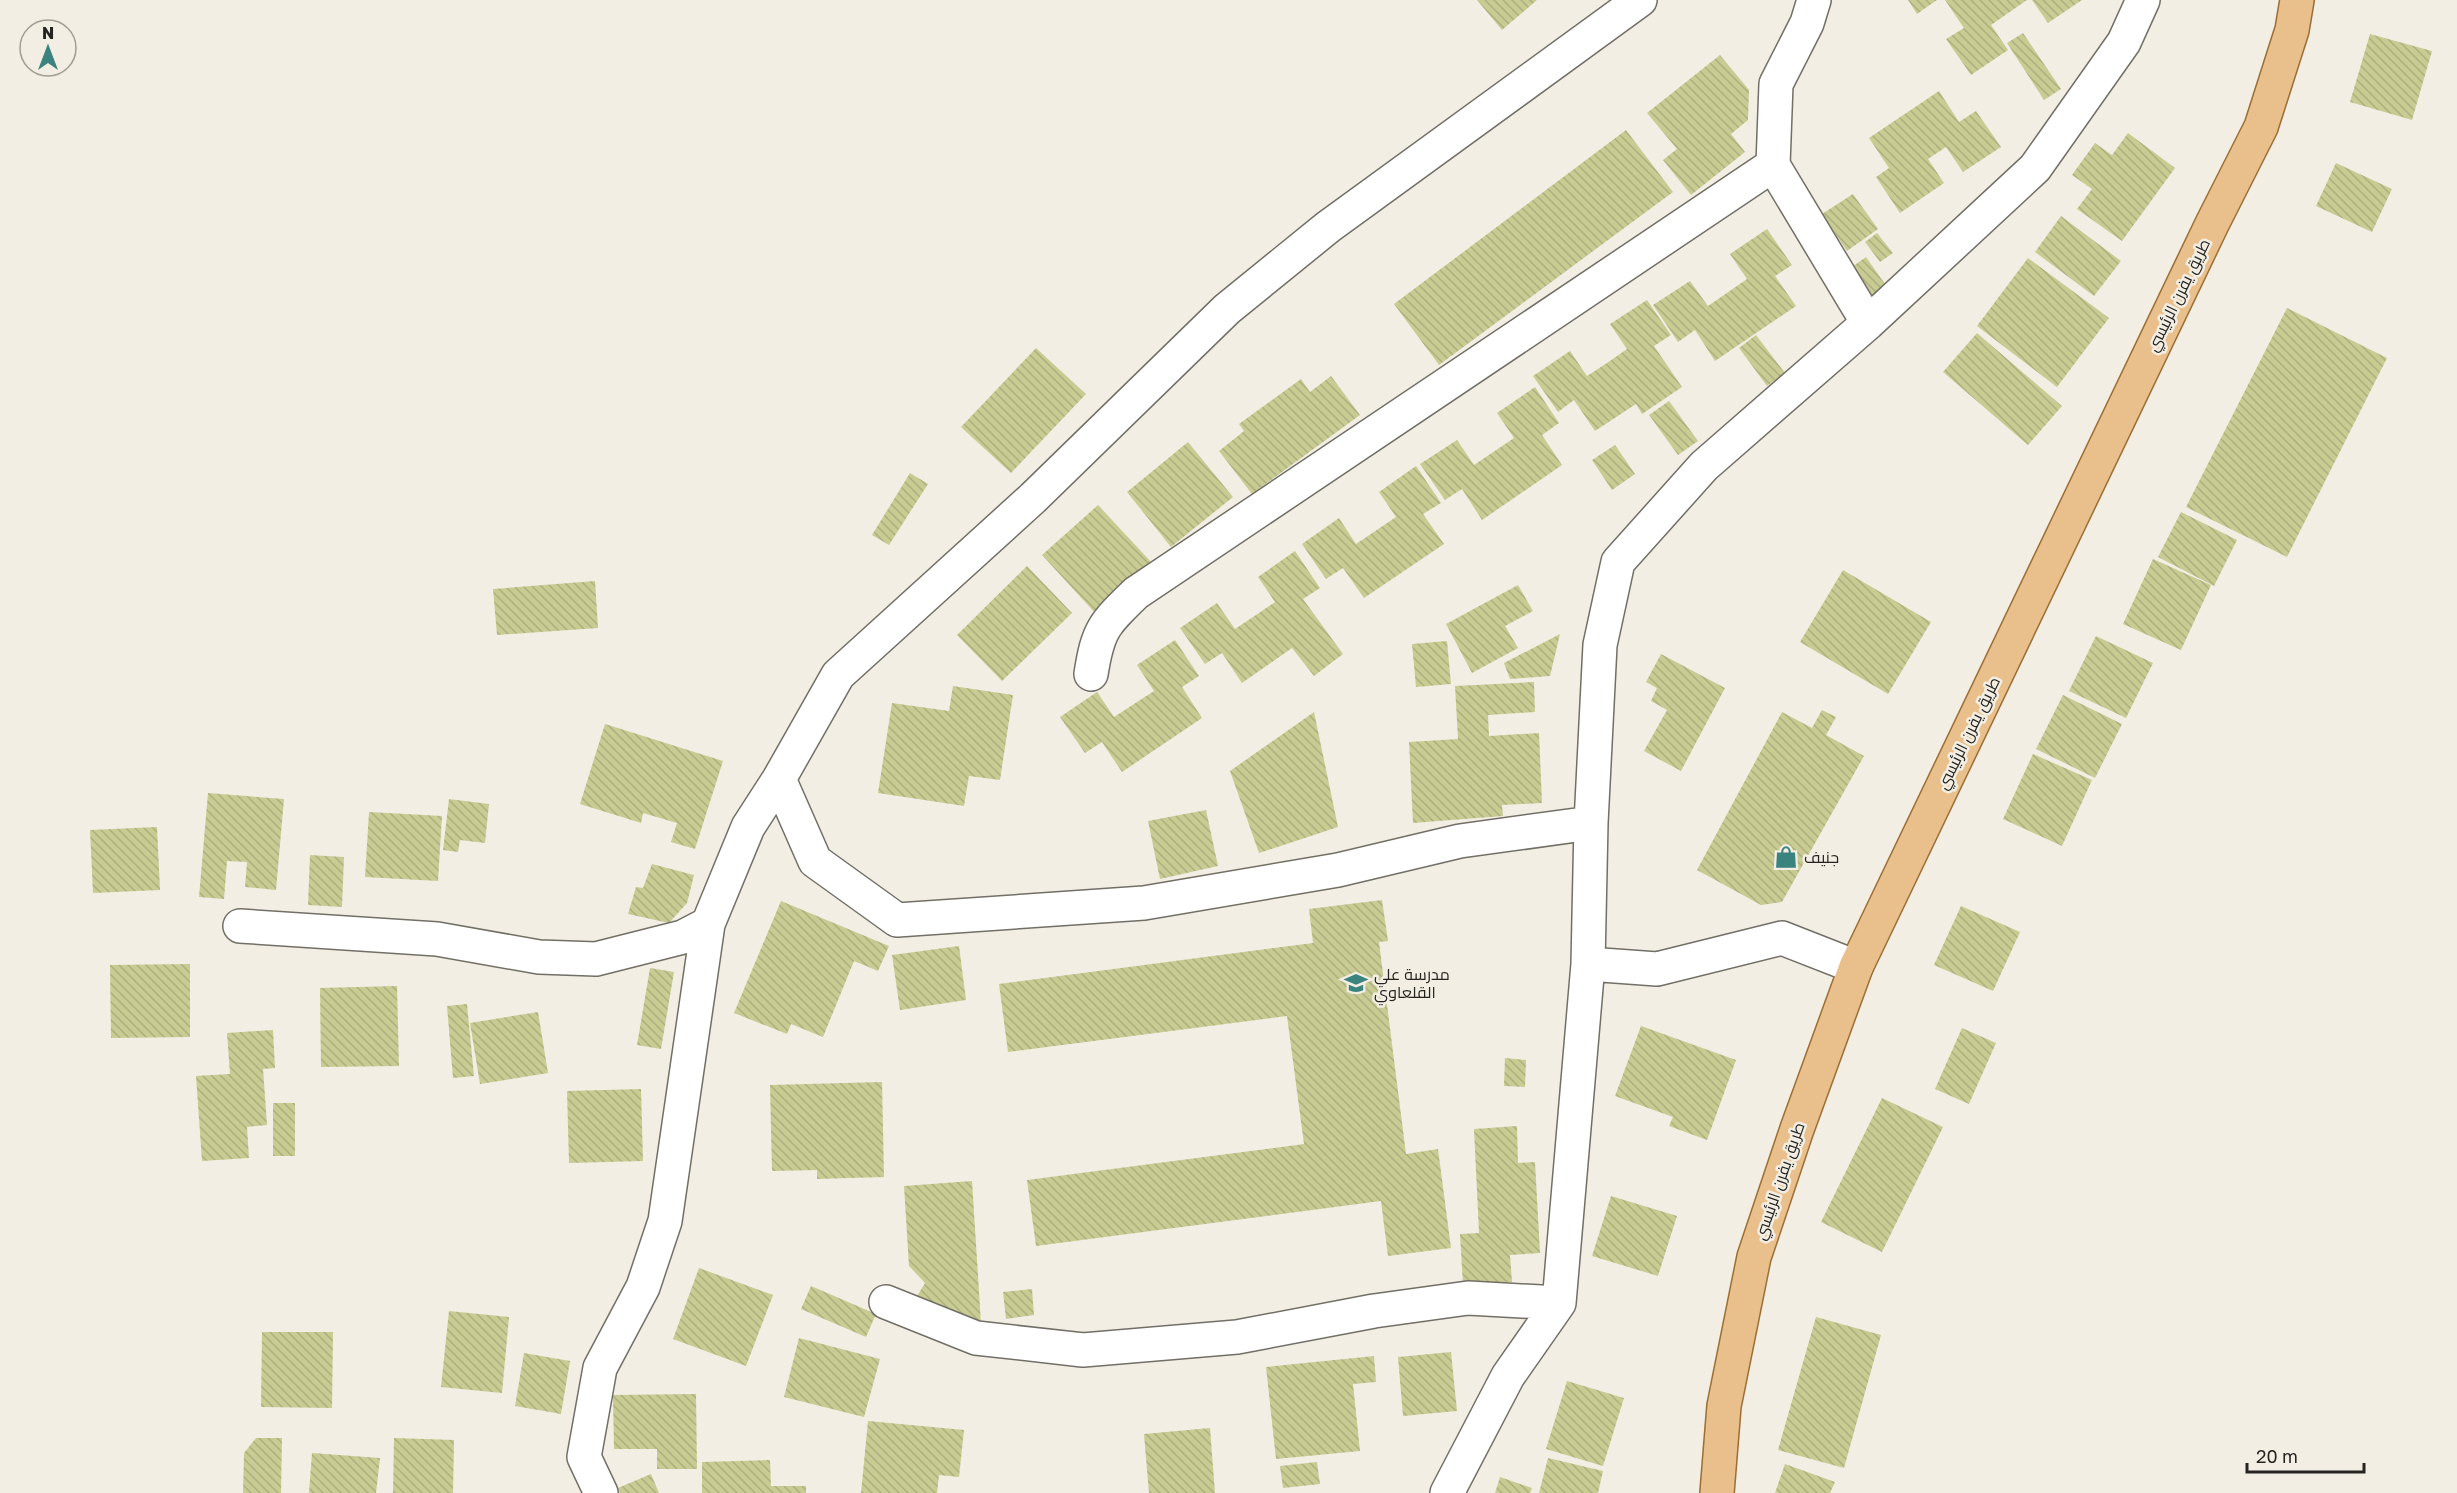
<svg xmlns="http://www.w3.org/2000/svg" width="2457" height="1493" font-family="'Golos Text',Cairo,sans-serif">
  <defs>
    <pattern id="building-back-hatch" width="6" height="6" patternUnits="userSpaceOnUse" patternTransform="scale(1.5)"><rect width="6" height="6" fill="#c9cc92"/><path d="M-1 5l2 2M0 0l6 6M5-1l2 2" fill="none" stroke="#acaf7e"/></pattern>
  </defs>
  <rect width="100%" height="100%" fill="#f2eee4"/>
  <path fill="url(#building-back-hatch)" d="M 1477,0 L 1537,0 L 1502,30 Z
    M 1908,0 L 1937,0 L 1917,14 Z
    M 1945,0 L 2027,0 L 1991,25 L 2008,50 L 1971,75 L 1946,39 L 1964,28 Z
    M 2032,0 L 2082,0 L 2048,23 Z
    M 2023,33 L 2061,89 L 2044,100 L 2007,43 Z
    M 2370,34 L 2432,51 L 2412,120 L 2350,102 Z
    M 1720,55 L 1749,90 L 1748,120 L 1731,134 L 1745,152 L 1691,195 L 1663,160 L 1677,149 L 1647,113 Z
    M 1939,91 L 1959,122 L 1976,111 L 2001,147 L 1963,172 L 1946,147 L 1928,159 L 1944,183 L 1900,213 L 1876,177 L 1889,168 L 1869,138 Z
    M 1626,130 L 1673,192 L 1439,365 L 1394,304 Z
    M 2128,133 L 2175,168 L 2122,241 L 2077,209 L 2092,189 L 2072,175 L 2095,143 L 2112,155 Z
    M 2336,163 L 2392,189 L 2372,232 L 2316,206 Z
    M 1853,194 L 1878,229 L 1847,251 L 1822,214 Z
    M 2061,216 L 2121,261 L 2094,296 L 2035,252 Z
    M 1767,229 L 1792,265 L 1775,276 L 1796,306 L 1715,361 L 1695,330 L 1678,342 L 1653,305 L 1690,281 L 1708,306 L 1747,279 L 1730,254 Z
    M 1877,233 L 1893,253 L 1880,262 L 1865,242 Z
    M 1866,257 L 1892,294 L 1876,305 L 1849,269 Z
    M 2028,258 L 2109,318 L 2057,387 L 1977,326 Z
    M 1647,300 L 1671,335 L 1654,346 L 1682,387 L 1642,414 L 1636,404 L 1595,431 L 1574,400 L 1558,412 L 1533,376 L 1570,351 L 1587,376 L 1607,363 L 1627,349 L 1610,324 Z
    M 2287,308 L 2387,358 L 2287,557 L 2186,507 Z
    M 1977,333 L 2062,406 L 2028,445 L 1943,372 Z
    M 1756,335 L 1785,373 L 1767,386 L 1739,348 Z
    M 1036,348 L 1086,394 L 1011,473 L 961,427 Z
    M 1331,376 L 1360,415 L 1252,494 L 1219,451 L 1244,431 L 1239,424 L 1301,379 L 1310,392 Z
    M 1535,387 L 1559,423 L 1542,435 L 1562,465 L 1482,520 L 1462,489 L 1445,500 L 1420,464 L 1457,440 L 1474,465 L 1514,438 L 1497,413 Z
    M 1669,401 L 1698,441 L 1678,455 L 1649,415 Z
    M 1188,442 L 1233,497 L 1171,547 L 1127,492 Z
    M 1615,445 L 1635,474 L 1612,490 L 1592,460 Z
    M 1416,466 L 1441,503 L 1423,514 L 1444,544 L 1364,598 L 1343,568 L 1326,579 L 1302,544 L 1339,518 L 1356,544 L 1396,517 L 1379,492 Z
    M 910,473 L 928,484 L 889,545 L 872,535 Z
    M 1098,505 L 1153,564 L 1097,615 L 1042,555 Z
    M 2181,512 L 2237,540 L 2214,586 L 2158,557 Z
    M 1295,551 L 1320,588 L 1303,599 L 1343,654 L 1314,676 L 1292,648 L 1242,683 L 1222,653 L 1205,664 L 1180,628 L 1217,603 L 1235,629 L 1256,615 L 1275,602 L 1258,577 Z
    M 2153,559 L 2211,585 L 2181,650 L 2123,624 Z
    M 1027,566 L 1072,613 L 1002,681 L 957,635 Z
    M 1843,570 L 1931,622 L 1888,694 L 1800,642 Z
    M 595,581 L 598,628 L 497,635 L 493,589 Z
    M 1518,585 L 1533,611 L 1505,626 L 1518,648 L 1472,673 L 1446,624 Z
    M 1560,634 L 1550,676 L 1510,679 L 1504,663 Z
    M 2096,636 L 2153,663 L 2126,718 L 2069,691 Z
    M 1175,640 L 1199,676 L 1182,687 L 1202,718 L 1122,772 L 1102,742 L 1085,753 L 1060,717 L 1097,692 L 1114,717 L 1154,691 L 1137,665 Z
    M 1447,641 L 1451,684 L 1416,687 L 1412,644 Z
    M 1661,654 L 1725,688 L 1681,771 L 1644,751 L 1667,710 L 1651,701 L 1657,688 L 1646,682 Z
    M 1534,682 L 1535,712 L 1488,715 L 1489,736 L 1539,733 L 1542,803 L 1502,805 L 1503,816 L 1413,823 L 1409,742 L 1458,739 L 1455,686 Z
    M 953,686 L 1013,695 L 1000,780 L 969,776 L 964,806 L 878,793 L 892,703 L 949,711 Z
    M 2063,695 L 2122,724 L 2095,778 L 2036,749 Z
    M 1822,710 L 1836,717 L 1826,735 L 1864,756 L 1782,902 L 1761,905 L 1697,870 L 1782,712 L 1812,728 Z
    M 1314,712 L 1338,827 L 1259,853 L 1230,771 Z
    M 605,724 L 723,761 L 695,849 L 671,842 L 677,823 L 643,813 L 641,823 L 580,804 Z
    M 2033,754 L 2092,780 L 2062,846 L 2003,819 Z
    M 208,793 L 284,799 L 276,890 L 245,887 L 247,862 L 227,861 L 224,899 L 199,897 Z
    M 449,799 L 489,804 L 485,843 L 460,840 L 458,852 L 443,850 Z
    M 1206,810 L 1218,866 L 1160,879 L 1148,821 Z
    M 369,812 L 442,816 L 438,881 L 365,877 Z
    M 157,827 L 160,890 L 93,893 L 90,830 Z
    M 310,855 L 344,857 L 342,907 L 308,905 Z
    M 652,864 L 694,875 L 687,903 L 669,923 L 628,914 L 636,887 L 643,888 Z
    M 1382,900 L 1388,941 L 1379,942 L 1406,1154 L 1438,1149 L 1451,1248 L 1388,1256 L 1381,1201 L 1036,1246 L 1027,1180 L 1304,1144 L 1287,1016 L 1008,1052 L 999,984 L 1313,943 L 1309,909 Z
    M 781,901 L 889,946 L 878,971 L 854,961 L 823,1037 L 791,1024 L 787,1034 L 734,1013 Z
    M 1961,906 L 2020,932 L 1993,991 L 1934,965 Z
    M 959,946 L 966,1000 L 900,1010 L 892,955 Z
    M 190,964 L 190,1037 L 111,1038 L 110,965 Z
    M 650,968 L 674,972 L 661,1049 L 637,1045 Z
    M 397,986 L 399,1066 L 321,1067 L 320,988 Z
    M 467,1004 L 474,1076 L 453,1078 L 447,1006 Z
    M 538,1012 L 548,1073 L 480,1084 L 470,1023 Z
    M 1641,1026 L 1736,1060 L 1707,1140 L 1669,1126 L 1673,1117 L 1615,1096 Z
    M 1962,1028 L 1996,1043 L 1969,1104 L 1935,1089 Z
    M 273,1030 L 275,1068 L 263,1069 L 267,1125 L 247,1127 L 249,1158 L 202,1161 L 196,1076 L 230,1074 L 227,1033 Z
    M 1505,1058 L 1526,1060 L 1525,1087 L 1504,1086 Z
    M 882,1082 L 884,1177 L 817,1179 L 817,1170 L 772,1171 L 770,1085 Z
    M 641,1089 L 643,1161 L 569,1163 L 567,1091 Z
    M 1882,1098 L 1943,1127 L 1882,1252 L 1821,1222 Z
    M 273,1103 L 295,1103 L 295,1156 L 273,1156 Z
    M 1517,1126 L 1518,1163 L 1535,1162 L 1540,1253 L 1510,1255 L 1512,1282 L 1463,1285 L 1460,1234 L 1479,1233 L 1474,1129 Z
    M 972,1181 L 981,1323 L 913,1303 L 925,1283 L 909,1266 L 904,1186 Z
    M 1611,1196 L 1677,1216 L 1658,1276 L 1592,1256 Z
    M 699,1268 L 773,1295 L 746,1366 L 673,1339 Z
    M 811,1286 L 876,1314 L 866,1337 L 801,1309 Z
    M 1032,1289 L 1034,1315 L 1006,1319 L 1003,1292 Z
    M 449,1311 L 509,1317 L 502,1393 L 441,1387 Z
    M 1816,1317 L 1881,1335 L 1844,1468 L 1778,1450 Z
    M 262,1332 L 333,1332 L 332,1408 L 261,1407 Z
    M 799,1338 L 880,1359 L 864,1417 L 784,1397 Z
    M 1451,1352 L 1457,1411 L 1403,1416 L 1398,1357 Z
    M 524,1353 L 570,1361 L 561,1414 L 515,1406 Z
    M 1374,1356 L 1376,1382 L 1353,1384 L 1360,1451 L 1276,1459 L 1266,1367 Z
    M 1567,1381 L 1624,1398 L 1603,1466 L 1546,1449 Z
    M 696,1394 L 697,1469 L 657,1469 L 657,1449 L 614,1449 L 613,1395 Z
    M 868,1421 L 964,1430 L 959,1477 L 939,1475 L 937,1493 L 861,1493 Z
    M 1210,1428 L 1215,1493 L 1149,1493 L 1144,1434 Z
    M 256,1438 L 282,1438 L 281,1493 L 243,1493 L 244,1453 Z
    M 394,1438 L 454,1440 L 453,1493 L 393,1493 Z
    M 312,1453 L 380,1458 L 376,1493 L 309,1493 Z
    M 1548,1458 L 1603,1471 L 1598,1493 L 1539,1493 Z
    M 770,1460 L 771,1486 L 806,1486 L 806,1493 L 702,1493 L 702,1462 Z
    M 1317,1462 L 1320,1484 L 1283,1488 L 1280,1466 Z
    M 1785,1464 L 1835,1482 L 1830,1493 L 1775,1493 Z
    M 651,1474 L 659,1493 L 620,1493 L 618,1488 Z
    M 1500,1477 L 1532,1488 L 1530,1493 L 1495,1493 Z"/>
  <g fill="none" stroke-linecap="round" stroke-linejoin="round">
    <g stroke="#726f66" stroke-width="36">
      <path id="minor" d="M 1868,323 L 2035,168 L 2124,42 L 2143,0
        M 1091,674 C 1098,629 1104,624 1136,593 L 1773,165
        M 1591,823 L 1460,841 L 1338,870 L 1144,903 L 897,920 L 815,861 L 779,779 L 838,675 L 1033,498 L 1227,309 L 1328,227 L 1640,0
        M 240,926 L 437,939 L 539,957 L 596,959 L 683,937 L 708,924
        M 1588,964 L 1657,969 L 1782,938 L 1856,967
        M 886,1302 L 976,1338 L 1083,1350 L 1237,1337 L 1374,1311 L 1468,1298 L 1559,1303
        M 601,1493 L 584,1457 L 600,1368 L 643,1287 L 665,1221 L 708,924 L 748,827 L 779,779
        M 1447,1493 L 1508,1376 L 1559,1303 L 1588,964 L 1591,823 L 1600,645 L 1618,562 L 1704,466 L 1868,323 L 1773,165 L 1776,84 L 1807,23 L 1814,0"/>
    </g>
    <g stroke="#9b6e34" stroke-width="36">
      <path id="major" d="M 1717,1493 L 1724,1406 L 1754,1257 L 1797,1129 L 1856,967 L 2212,224 L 2261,127 L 2292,30 L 2297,0"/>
    </g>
    <use href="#minor" stroke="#fff" stroke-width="33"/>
    <use href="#major" stroke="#e9c08c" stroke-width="33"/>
  </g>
  <defs>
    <g id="shop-bare" transform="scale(1.8)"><path d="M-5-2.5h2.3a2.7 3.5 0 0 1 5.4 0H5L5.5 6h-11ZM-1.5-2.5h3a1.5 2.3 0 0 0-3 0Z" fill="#3b837f" stroke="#f2eee4" stroke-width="2.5" paint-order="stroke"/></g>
    <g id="school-bare" transform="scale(1.8)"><path d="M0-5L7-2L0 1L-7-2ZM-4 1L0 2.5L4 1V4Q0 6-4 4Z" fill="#3b837f" stroke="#f2eee4" stroke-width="2.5" paint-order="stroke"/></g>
  </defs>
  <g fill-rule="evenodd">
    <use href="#shop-bare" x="1786" y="857"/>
    <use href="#school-bare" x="1356" y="983"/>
  </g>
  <g text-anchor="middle" stroke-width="5" stroke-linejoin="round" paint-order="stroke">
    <g font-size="16" fill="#252420" stroke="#f2eee4">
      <text transform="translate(2178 295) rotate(-64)" y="6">طريق يفرن الرئيسي</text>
      <text transform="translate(1968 733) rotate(-64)" y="6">طريق يفرن الرئيسي</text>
      <text transform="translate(1779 1181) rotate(-71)" y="6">طريق يفرن الرئيسي</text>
    </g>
    <g font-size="16" fill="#252420" stroke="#f2eee4" text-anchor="start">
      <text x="1804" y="863">جنيف</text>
      <text x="1374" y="980">مدرسة علي<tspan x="1374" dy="18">القلعاوي</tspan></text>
    </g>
  </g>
  <g transform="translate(48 48)"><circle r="28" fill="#f2eee4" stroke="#a09d96" stroke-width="1.5"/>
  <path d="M0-4.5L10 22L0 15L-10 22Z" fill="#3b837f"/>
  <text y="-9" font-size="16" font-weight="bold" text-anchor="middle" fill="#252420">N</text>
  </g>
  <path d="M2247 1463v9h117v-9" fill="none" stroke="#252420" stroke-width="3"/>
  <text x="2256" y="1463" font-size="18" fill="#252420" stroke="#f2eee4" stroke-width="4.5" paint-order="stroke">20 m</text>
</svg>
